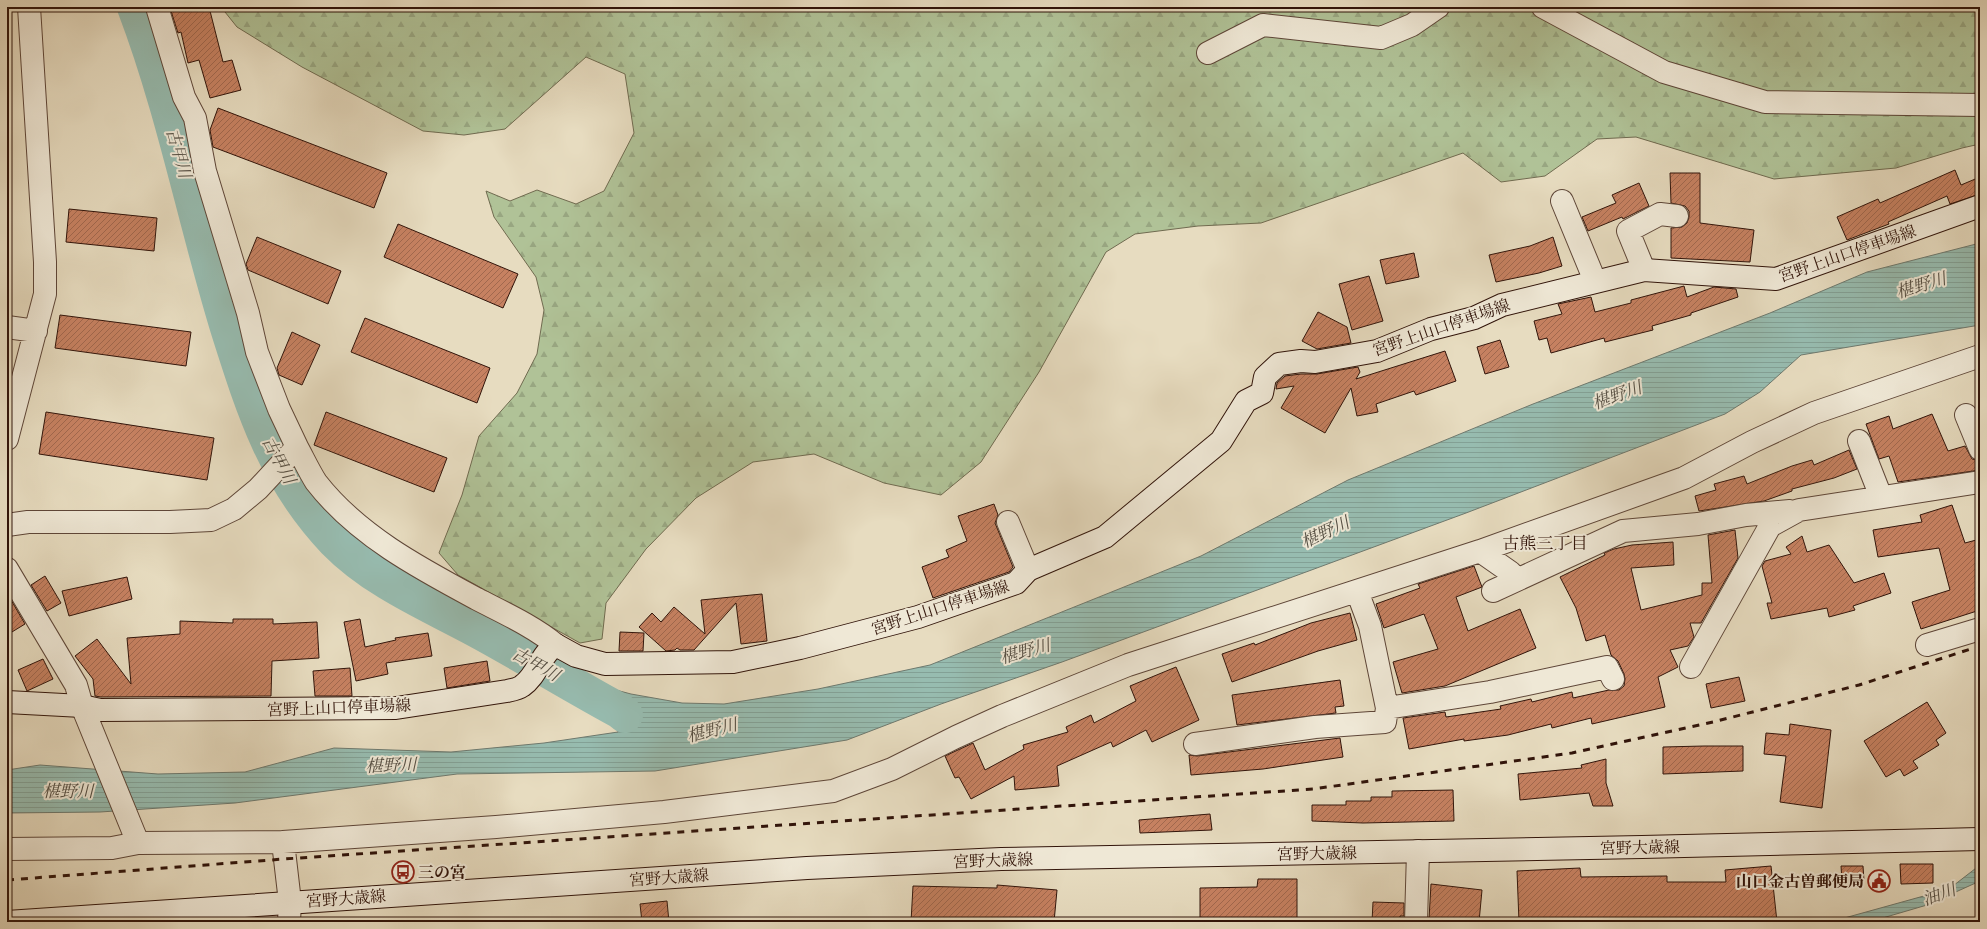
<svg xmlns="http://www.w3.org/2000/svg" width="1987" height="929" font-family="'Gentium Book Plus','Noto Serif JP',serif">
  <defs>
    <pattern id="forest-firs" width="22" height="20" patternUnits="userSpaceOnUse"><rect width="22" height="20" fill="#b0c297"/><path d="M5 1l3.5 6h-7zM16 11l3.5 6h-7z" fill="#98a681"/></pattern>
    <pattern id="water-rules" width="6" height="5" patternUnits="userSpaceOnUse"><rect width="6" height="5" fill="#97bcb0"/><path d="M0 2.5h6" fill="none" stroke="#83a196"/></pattern>
    <pattern id="building-hatch" width="6" height="6" patternUnits="userSpaceOnUse"><rect width="6" height="6" fill="#c68161"/><path d="M-1 1l2-2M0 6l6-6M5 7l2-2" fill="none" stroke="#a1684e"/></pattern>
  </defs>
  <rect width="100%" height="100%" fill="#e7dcc0"/>
  <filter id="stains"><feTurbulence type="fractalNoise" baseFrequency=".005" numOctaves="4"/><feColorMatrix values="0 0 0 0 .2 0 0 0 0 .09 0 0 0 0 .02 0 0 0 .5 -.17"/></filter>
  <radialGradient id="worn" r=".72"><stop offset=".6" stop-color="#630" stop-opacity="0"/><stop offset="1" stop-color="#630" stop-opacity=".3"/></radialGradient>
  <path fill="url(#forest-firs)" stroke="#706b50" d="M 221,7 L 1980,7 L 1980,144 L 1962,148 L 1896,168 L 1774,179 L 1636,137 L 1597,139 L 1545,176 L 1501,182 L 1463,153 L 1261,223 L 1198,226 L 1135,234 L 1106,252 L 1039,372 L 981,462 L 941,495 L 884,483 L 814,454 L 753,462 L 696,498 L 646,549 L 606,603 L 602,639 L 580,643 L 458,575 L 439,553 L 462,495 L 479,436 L 517,393 L 537,354 L 544,310 L 536,277 L 494,217 L 486,191 L 510,201 L 537,190 L 576,204 L 604,191 L 634,133 L 625,74 L 586,57 L 505,129 L 464,135 L 423,131 L 302,67 L 237,27 Z"/>
  <path fill="url(#water-rules)" stroke="#6e796e" d="M 1980,243 L 1980,325 L 1801,355 L 1760,392 L 1725,414 L 1466,513 L 1062,662 L 941,704 L 847,740 L 655,771 L 457,774 L 235,803 L 100,812 L 7,813 L 7,770 L 40,765 L 158,774 L 245,772 L 334,748 L 451,752 L 544,743 L 618,732 L 618,716 L 586,696 L 575,675 L 601,686 L 631,694 L 682,703 L 724,704 L 818,689 L 930,665 L 1201,556 L 1348,480 L 1533,404 L 1770,313 L 1867,272 Z
    M 1980,865 L 1980,881 L 1927,905 L 1869,922 L 1830,922 L 1949,889 Z"/>
  <g fill="none" stroke-linecap="round" stroke-linejoin="round">
    <path stroke="#97bcb0" stroke-width="36" d="M 135,7 C 175,112 196,224 229,331 C 254,410 276,479 335,541 C 374,581 429,604 477,630 C 525,656 572,685 620,711 L 625,715"/>
  </g>
  <path fill="url(#building-hatch)" stroke="#31140a" d="M 184,7 L 209,7 L 223,62 L 232,60 L 241,90 L 210,98 L 199,60 L 188,63 L 181,32 L 178,33 L 171,11 Z
    M 218,108 L 387,173 L 374,208 L 213,147 L 210,130 Z
    M 1955,170 L 1961,185 L 1980,177 L 1980,194 L 1950,204 L 1947,196 L 1888,222 L 1889,224 L 1847,240 L 1837,217 L 1878,199 L 1880,203 Z
    M 1670,173 L 1700,173 L 1700,223 L 1754,230 L 1750,262 L 1671,258 L 1671,228 L 1682,227 L 1687,223 L 1689,217 L 1689,211 L 1685,206 L 1671,203 Z
    M 1639,183 L 1649,206 L 1623,219 L 1622,217 L 1588,231 L 1582,217 L 1616,203 L 1612,195 Z
    M 69,209 L 157,218 L 154,251 L 66,242 Z
    M 398,224 L 518,274 L 503,308 L 384,257 Z
    M 257,237 L 341,271 L 328,304 L 248,270 L 246,264 Z
    M 1553,237 L 1562,266 L 1539,273 L 1496,282 L 1489,255 L 1530,246 Z
    M 1414,253 L 1419,277 L 1386,284 L 1380,260 Z
    M 1369,276 L 1383,321 L 1352,330 L 1339,284 Z
    M 1684,286 L 1687,297 L 1714,287 L 1736,289 L 1738,297 L 1691,313 L 1691,315 L 1652,326 L 1653,330 L 1605,342 L 1604,338 L 1551,353 L 1547,338 L 1539,340 L 1534,321 L 1562,314 L 1558,304 L 1591,297 L 1595,312 L 1631,303 L 1631,300 Z
    M 1318,312 L 1347,327 L 1351,343 L 1317,349 L 1302,341 Z
    M 60,315 L 191,332 L 186,366 L 55,348 Z
    M 365,318 L 490,368 L 477,403 L 351,352 Z
    M 292,332 L 320,345 L 302,385 L 279,375 L 277,368 Z
    M 1500,340 L 1509,367 L 1485,374 L 1477,347 Z
    M 1445,351 L 1456,381 L 1416,395 L 1414,391 L 1376,404 L 1378,412 L 1357,416 L 1351,388 L 1325,433 L 1281,408 L 1294,386 L 1276,389 L 1277,383 L 1285,376 L 1301,374 L 1317,374 L 1358,367 L 1360,372 L 1356,379 Z
    M 46,412 L 214,438 L 207,480 L 39,454 Z
    M 326,412 L 447,458 L 434,492 L 314,445 Z
    M 1932,414 L 1948,451 L 1965,446 L 1972,459 L 1980,461 L 1980,470 L 1898,482 L 1889,456 L 1879,459 L 1866,424 L 1889,416 L 1893,429 Z
    M 1849,450 L 1857,469 L 1834,478 L 1792,489 L 1792,491 L 1764,501 L 1699,511 L 1695,496 L 1716,490 L 1714,484 L 1744,476 L 1747,484 L 1792,466 L 1812,460 L 1814,465 Z
    M 994,504 L 998,515 L 995,523 L 1013,567 L 1009,572 L 933,598 L 922,567 L 949,557 L 946,550 L 967,541 L 958,516 Z
    M 1952,505 L 1965,543 L 1980,539 L 1980,610 L 1921,629 L 1912,602 L 1950,590 L 1939,548 L 1878,557 L 1873,530 L 1922,522 L 1920,515 Z
    M 1735,530 L 1738,558 L 1701,623 L 1690,623 L 1694,637 L 1688,646 L 1670,650 L 1678,667 L 1658,677 L 1665,707 L 1592,724 L 1591,718 L 1552,728 L 1551,724 L 1508,735 L 1464,741 L 1464,739 L 1409,749 L 1403,718 L 1445,712 L 1446,717 L 1501,709 L 1500,706 L 1531,699 L 1532,702 L 1572,692 L 1573,698 L 1609,690 L 1619,690 L 1624,686 L 1625,679 L 1624,674 L 1618,661 L 1611,655 L 1605,635 L 1586,641 L 1576,608 L 1560,577 L 1605,555 L 1604,553 L 1614,549 L 1632,545 L 1673,542 L 1674,565 L 1631,568 L 1641,610 L 1702,595 L 1702,583 L 1712,583 L 1708,535 Z
    M 1802,536 L 1807,552 L 1829,545 L 1854,583 L 1884,573 L 1891,593 L 1853,606 L 1855,610 L 1829,617 L 1827,608 L 1771,619 L 1767,603 L 1772,603 L 1762,566 L 1765,561 L 1791,554 L 1786,547 Z
    M 1474,566 L 1482,587 L 1456,597 L 1468,631 L 1520,609 L 1536,648 L 1445,686 L 1402,693 L 1393,662 L 1438,649 L 1424,614 L 1384,628 L 1376,604 L 1420,588 L 1418,584 Z
    M 45,576 L 61,603 L 47,611 L 31,585 Z
    M 127,577 L 132,599 L 69,616 L 62,591 Z
    M 7,593 L 25,624 L 7,635 Z
    M 762,594 L 767,641 L 741,644 L 736,603 L 694,650 L 680,650 L 677,648 L 675,650 L 666,651 L 639,627 L 652,613 L 661,622 L 674,607 L 705,634 L 701,600 Z
    M 1350,613 L 1357,640 L 1318,651 L 1232,682 L 1222,654 L 1254,643 L 1255,645 L 1311,623 Z
    M 233,619 L 273,619 L 273,624 L 317,622 L 319,658 L 272,661 L 271,696 L 101,697 L 95,696 L 93,679 L 75,656 L 97,639 L 131,684 L 127,638 L 180,634 L 180,621 L 233,623 Z
    M 360,619 L 365,647 L 396,640 L 395,638 L 428,633 L 432,656 L 386,663 L 388,674 L 356,681 L 344,622 Z
    M 620,632 L 644,633 L 643,651 L 619,651 Z
    M 43,659 L 53,679 L 27,691 L 18,670 Z
    M 487,661 L 490,681 L 447,688 L 444,668 Z
    M 1176,667 L 1199,720 L 1152,742 L 1146,730 L 1113,747 L 1111,742 L 1057,766 L 1059,786 L 1015,790 L 1014,776 L 971,799 L 959,777 L 955,778 L 945,756 L 973,743 L 985,770 L 1024,749 L 1023,745 L 1068,732 L 1066,727 L 1091,715 L 1094,723 L 1136,701 L 1130,686 Z
    M 350,668 L 352,696 L 315,696 L 313,671 Z
    M 1739,677 L 1745,701 L 1711,708 L 1706,684 Z
    M 1340,680 L 1344,706 L 1335,707 L 1336,713 L 1237,725 L 1232,695 Z
    M 1927,702 L 1946,733 L 1936,740 L 1939,745 L 1913,761 L 1918,768 L 1904,776 L 1900,769 L 1886,777 L 1864,741 Z
    M 1790,724 L 1831,730 L 1822,808 L 1780,802 L 1786,756 L 1764,754 L 1766,733 L 1789,735 Z
    M 1340,738 L 1343,757 L 1263,769 L 1191,775 L 1189,755 L 1197,756 Z
    M 1704,746 L 1743,746 L 1743,771 L 1663,774 L 1663,747 Z
    M 1606,759 L 1606,783 L 1613,806 L 1593,806 L 1589,793 L 1520,800 L 1518,774 L 1582,768 L 1581,765 Z
    M 1453,790 L 1454,821 L 1363,823 L 1312,821 L 1312,805 L 1346,805 L 1346,801 L 1371,801 L 1371,797 L 1392,797 L 1392,791 Z
    M 1210,814 L 1212,830 L 1140,833 L 1139,820 Z
    M 1900,864 L 1933,864 L 1933,883 L 1901,884 Z
    M 1771,866 L 1777,922 L 1519,922 L 1517,871 L 1580,868 L 1581,877 L 1667,876 L 1667,882 L 1726,882 L 1725,870 Z
    M 1841,866 L 1863,866 L 1864,881 L 1842,881 Z
    M 1258,879 L 1297,879 L 1297,922 L 1200,922 L 1200,888 L 1257,887 Z
    M 1431,884 L 1482,890 L 1479,922 L 1429,919 Z
    M 997,885 L 1057,890 L 1054,922 L 911,922 L 913,886 L 997,888 Z
    M 667,901 L 669,922 L 642,922 L 640,904 Z
    M 1373,902 L 1404,903 L 1404,916 L 1400,916 L 1400,922 L 1372,922 Z"/>
  <g fill="none" stroke-linecap="round" stroke-linejoin="round">
    <g stroke="#5e4638" stroke-width="24">
      <path id="minor" d="M 157,7 L 184,97 L 195,118 L 205,171 L 248,313 L 257,352 L 279,409 L 297,447
        M 1543,7 L 1664,72 L 1765,102 L 1980,105
        M 1208,53 L 1263,25 L 1381,38 L 1412,25 L 1438,7
        M 1562,201 L 1595,281
        M 1644,270 L 1628,231 L 1660,214 L 1677,216
        M 7,327 L 36,331
        M 1966,415 L 1980,449
        M 7,439 L 45,294 L 45,262 L 29,7
        M 1859,441 L 1881,497
        M 1008,522 L 1028,570
        M 7,525 L 28,522 L 170,522 L 211,520 L 234,509 L 258,489 L 297,447 C 303,458 309,471 316,482 C 357,535 419,568 477,599 C 504,613 533,626 556,645
        M 1480,551 L 1510,572 L 1517,579
        M 7,569 L 76,685 L 82,706
        M 1493,591 L 1623,531 L 1698,524 L 1746,515 L 1790,511
        M 1927,645 L 1980,629
        M 1691,667 L 1770,526 L 1799,510 L 1980,482
        M 1387,708 L 1490,692 L 1607,667 L 1613,679
        M 1195,744 L 1315,727 L 1385,722 L 1387,708 L 1370,626 L 1357,591
        M 283,842 L 496,827 L 664,812 L 833,791 L 892,769 L 956,737 L 1002,716 L 1128,665 L 1480,551 L 1684,478 L 1752,442 L 1814,413 L 1980,356
        M 7,849 L 112,848 L 138,843 L 283,842 L 290,902
        M 1416,922 L 1418,851"/>
    </g>
    <g stroke="#5e4638" stroke-width="24">
      <path id="tertiary" d="M 82,706 L 138,843
        M 289,922 L 290,902"/>
    </g>
    <g stroke="#31140a" stroke-width="24">
      <path id="secondary" d="M 7,702 L 82,706 L 100,710 L 396,708 L 507,691 C 512,690 518,689 522,686 C 538,675 540,654 556,645 L 576,656 L 605,664 L 733,662 L 800,648 L 918,617 L 1016,583 L 1028,570 L 1105,537 L 1221,441 L 1246,401 L 1262,393 L 1265,377 L 1279,364 L 1301,361 L 1315,362 L 1377,351 L 1431,329 L 1474,318 L 1502,305 L 1644,270 L 1776,279 L 1980,206
        M 7,922 L 807,868 L 1001,859 L 1642,847 L 1980,839"/>
    </g>
    <use href="#minor" stroke="#efe8d6" stroke-width="22"/>
    <use href="#tertiary" stroke="#efe8d6" stroke-width="22"/>
    <use href="#secondary" stroke="#efe8d6" stroke-width="22"/>
    <path stroke="#31140a" stroke-width="3" stroke-dasharray="7 7" stroke-linecap="butt" d="M 7,880 L 284,859 L 1313,789 L 1572,753 L 1713,722 L 1859,685 L 1980,646"/>
  </g>
  <defs>
    <g id="bus-ring" transform="scale(1.15)"><circle r="9.5" fill="#efe8d6" stroke="#8f2418" stroke-width="1.5"/><path d="M-5-6H5V4H4V6H2V4H-2V6H-4V4H-5ZM-3.5-4V0h7V-4ZM-3.5 1.2v1.5H-2V1.2ZM2 1.2v1.5H3.5V1.2Z" fill="#8f2418"/></g>
    <g id="civic-ring" transform="scale(1.15)"><circle r="9.5" fill="#efe8d6" stroke="#8f2418" stroke-width="1.5"/><path d="M-.6-6.5H3V-4.5H.6V-3L4-1V1h2V6H-6V1h2V-1L-.6-3ZM-1.2 2.5V6h2.4V2.5Z" fill="#8f2418"/></g>
  </defs>
  <g fill-rule="evenodd">
    <use href="#bus-ring" x="403" y="872"/>
    <use href="#civic-ring" x="1879" y="881"/>
  </g>
  <g text-anchor="middle" stroke-width="4" stroke-linejoin="round" paint-order="stroke">
    <g font-size="16" fill="#31140a" stroke="#efe8d6">
      <text transform="translate(1847 253) rotate(-19)" y="6">宮野上山口停車場線</text>
      <text transform="translate(1441 327) rotate(-19)" y="6">宮野上山口停車場線</text>
      <text transform="translate(940 607) rotate(-18)" y="6">宮野上山口停車場線</text>
      <text transform="translate(339 707) rotate(-2)" y="6">宮野上山口停車場線</text>
      <text transform="translate(1640 847) rotate(-1)" y="6">宮野大歳線</text>
      <text transform="translate(1317 853) rotate(-1)" y="6">宮野大歳線</text>
      <text transform="translate(993 860) rotate(-2)" y="6">宮野大歳線</text>
      <text transform="translate(669 877) rotate(-4)" y="6">宮野大歳線</text>
      <text transform="translate(346 898) rotate(-4)" y="6">宮野大歳線</text>
    </g>
    <g font-size="16" font-weight="bold" fill="#31140a" stroke="#efe8d6" text-anchor="start">
      <text x="418" y="878">三の宮</text>
      <text x="1864" y="887" text-anchor="end">山口金古曽郵便局</text>
    </g>
    <g font-size="17" font-style="italic" fill="#554f44" stroke="#efe8d6">
      <text transform="translate(179 153) rotate(74)" y="6">古甲川</text>
      <text transform="translate(1921 285) rotate(-17)" y="6">椹野川</text>
      <text transform="translate(1617 395) rotate(-20)" y="6">椹野川</text>
      <text transform="translate(279 460) rotate(62)" y="6">古甲川</text>
      <text transform="translate(1325 532) rotate(-25)" y="6">椹野川</text>
      <text transform="translate(1025 651) rotate(-15)" y="6">椹野川</text>
      <text transform="translate(536 664) rotate(29)" y="6">古甲川</text>
      <text transform="translate(712 730) rotate(-14)" y="6">椹野川</text>
      <text transform="translate(391 765) rotate(-2)" y="6">椹野川</text>
      <text x="68" y="797">椹野川</text>
      <text transform="translate(1939 894) rotate(-20)" y="6">油川</text>
    </g>
    <g font-size="17" fill="#31140a" stroke="#efe8d6">
      <text x="1545" y="549">古熊三丁目</text>
    </g>
  </g>
  <rect width="1987" height="929" fill="none" stroke="#e7dcc0" stroke-width="24"/>
  <rect x="8" y="8" width="1971" height="913" fill="none" stroke="#31140a" stroke-width="2"/>
  <rect x="12" y="12" width="1963" height="905" fill="none" stroke="#31140a"/>
  <rect width="100%" height="100%" filter="url(#stains)"/>
  <rect width="100%" height="100%" fill="url(#worn)"/>
</svg>
